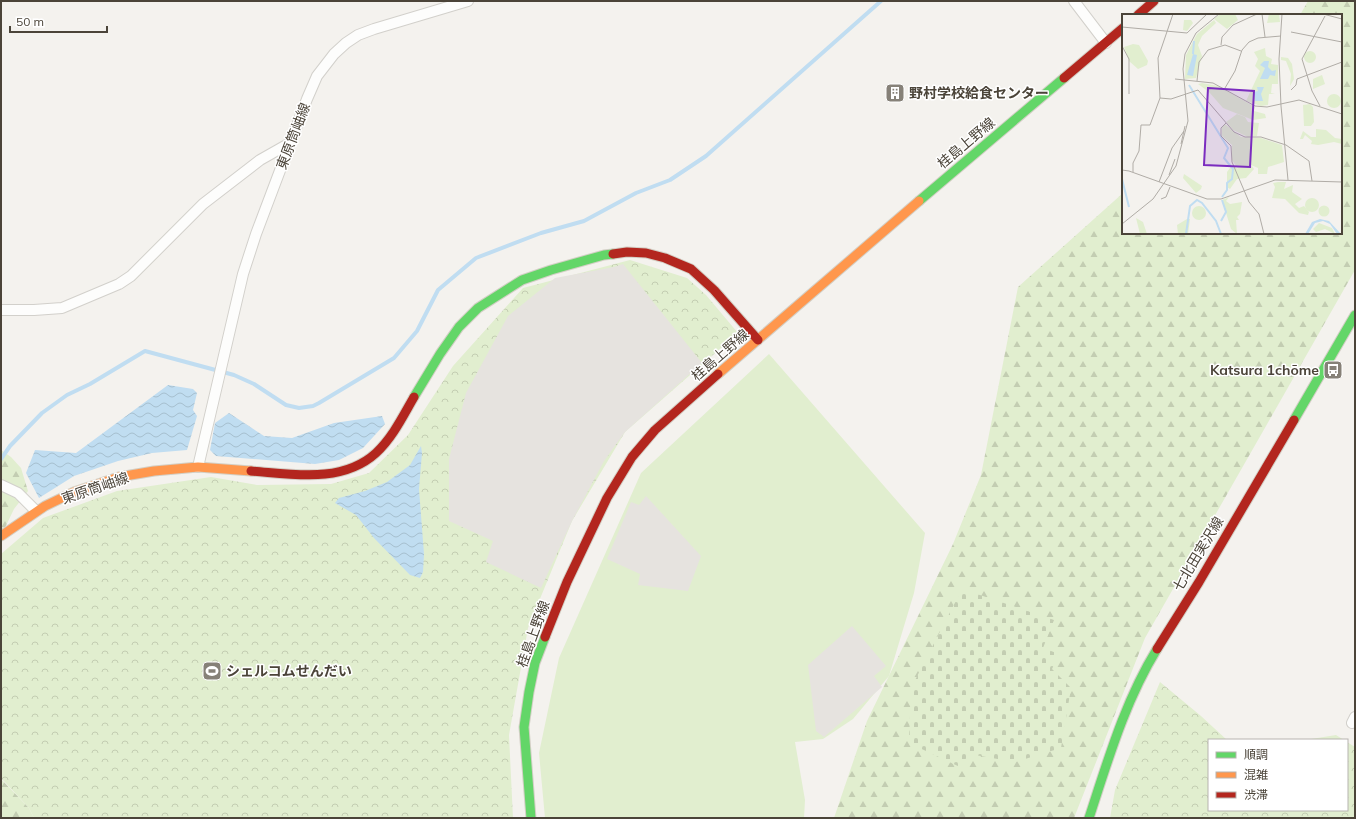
<svg xmlns="http://www.w3.org/2000/svg" width="1356" height="819" font-family="Mulish,'Noto Sans JP',sans-serif">
  <defs>
    <pattern id="forest-firs" width="22" height="20" patternUnits="userSpaceOnUse"><rect width="22" height="20" fill="#e1eecf"/><path d="M5 1l3.5 6h-7zM16 11l3.5 6h-7z" fill="#c3cdb2"/></pattern>
    <pattern id="cemetery-stones" width="16" height="16" patternUnits="userSpaceOnUse"><rect width="16" height="16" fill="#e1eecf"/><path d="M2 7V4a2 2 0 0 1 4 0v3zM10 15v-3a2 2 0 0 1 4 0v3z" fill="#c3cdb2"/></pattern>
    <pattern id="park-crowns" width="20" height="18" patternUnits="userSpaceOnUse"><rect width="20" height="18" fill="#e1eecf"/><path d="M2 6a3 3 0 1 1 6 0M12 15a3 3 0 1 1 6 0" fill="none" stroke="#c3cdb2"/></pattern>
    <pattern id="water-waves" width="16" height="10" patternUnits="userSpaceOnUse"><rect width="16" height="10" fill="#c0ddf1"/><path d="M0 5q4-4 8 0t8 0" fill="none" stroke="#a6bfcf"/></pattern>
  </defs>
  <rect width="100%" height="100%" fill="#f4f2ee"/>
  <path fill="url(#forest-firs)" d="M 1308,1 L 1355,1 L 1355,270 L 1145,638 L 1074,818 L 834,818 L 867,721 L 953,544 L 981,475 L 1018,287 L 1123,193 L 1123,233 L 1341,233 L 1341,15 L 1300,15 Z
    M 1,450 L 11,457 L 21,468 L 28,491 L 14,509 L 1,536 Z
    M 1,779 L 29,808 L 34,818 L 1,818 Z"/>
  <path fill="url(#cemetery-stones)" d="M 962,589 L 1054,620 L 1043,648 L 1059,654 L 1052,669 L 1071,688 L 1061,748 L 1015,762 L 969,754 L 960,767 L 909,743 L 911,688 Z"/>
  <path fill="url(#park-crowns)" d="M 630,260 L 687,278 L 706,295 L 738,333 L 625,432 L 572,521 L 528,628 L 509,735 L 513,818 L 34,818 L 29,808 L 1,778 L 1,554 L 43,518 L 117,491 L 211,477 L 257,485 L 331,484 L 369,473 L 408,435 L 453,366 L 523,288 Z
    M 1160,682 L 1201,716 L 1227,740 L 1209,740 L 1209,810 L 1347,810 L 1347,742 L 1355,747 L 1355,818 L 1110,818 L 1115,790 Z
    M 1336,735 L 1344,740 L 1305,740 Z"/>
  <path fill="#e1eecf" d="M 769,354 L 925,533 L 914,593 L 889,676 L 853,719 L 823,739 L 795,742 L 805,800 L 804,818 L 545,818 L 539,753 L 559,658 L 641,473 Z"/>
  <path fill="#e6e3df" d="M 623,264 L 702,363 L 625,432 L 604,461 L 572,521 L 541,588 L 486,562 L 493,541 L 449,521 L 449,459 L 466,393 L 508,316 L 555,278 L 614,267 Z
    M 646,496 L 701,556 L 688,591 L 638,585 L 640,574 L 607,559 L 631,502 L 639,505 Z
    M 852,626 L 886,666 L 874,676 L 882,687 L 824,737 L 816,731 L 808,665 Z"/>
  <path fill="url(#water-waves)" d="M 168,385 L 193,389 L 197,393 L 193,410 L 197,416 L 187,450 L 152,453 L 118,461 L 74,476 L 39,498 L 26,473 L 35,450 L 76,453 Z
    M 229,413 L 264,436 L 292,438 L 334,423 L 382,416 L 385,424 L 363,448 L 339,460 L 315,464 L 216,456 L 210,450 L 215,423 Z
    M 421,446 L 422,453 L 419,489 L 424,554 L 423,572 L 420,578 L 410,575 L 374,538 L 356,515 L 335,503 L 339,498 L 365,491 L 387,482 L 410,465 Z"/>
  <g fill="none" stroke-linecap="round" stroke-linejoin="round">
    <path stroke="#c0ddf1" stroke-width="4" d="M 1,459 L 10,446 L 42,413 L 67,395 L 90,384 L 145,351 L 234,375 L 254,384 L 286,405 L 299,408 L 313,406 L 319,403 L 394,358 L 417,331 L 438,290 L 476,258 L 541,233 L 584,221 L 636,193 L 670,180 L 706,156 L 881,1"/>
    <g stroke="#d2d0cb" stroke-width="12">
      <path id="street" d="M 1074,1 L 1106,43
        M 1,310 L 34,310 L 62,308 L 119,284 L 131,276 L 203,204 L 260,160 L 290,143
        M 198,467 L 243,274 L 256,234 L 307,99 L 317,76 L 334,54 L 346,43 L 358,35 L 374,29 L 468,1
        M 1,485 L 18,493 L 36,511
        M 1352,723 L 1355,717"/>
    </g>
    <g stroke="#d3cfc5" stroke-width="11">
      <path id="fast" d="M 919,201 L 1064,78
        M 414,397 L 440,354 L 459,327 L 478,308 L 522,280 L 551,270 L 604,255 L 613,254
        M 1294,420 L 1355,315
        M 531,818 L 524,727 L 529,692 L 535,663 L 545,637
        M 1089,818 C 1108,760 1125,701 1157,649"/>
    </g>
    <g stroke="#d3cfc5" stroke-width="11">
      <path id="slow" d="M 718,374 L 919,201
        M 1,536 L 45,506 L 74,492 L 119,477 L 154,471 L 198,467 L 251,471"/>
    </g>
    <g stroke="#d3cfc5" stroke-width="11">
      <path id="jam" d="M 1138,15 L 1154,1
        M 1064,78 L 1123,28
        M 613,254 L 627,252 L 646,253 L 665,258 L 691,269 L 714,290 L 758,340
        M 251,471 C 292,474 342,484 376,453 C 393,437 403,416 414,397
        M 545,637 L 567,582 L 607,498 L 632,457 L 655,430 L 718,374
        M 1157,649 L 1199,582 L 1294,420"/>
    </g>
    <use href="#street" stroke="#fdfdfc" stroke-width="10"/>
    <use href="#fast" stroke="#63d668" stroke-width="9"/>
    <use href="#slow" stroke="#ff974d" stroke-width="9"/>
    <use href="#jam" stroke="#b3261e" stroke-width="9"/>
  </g>
  <defs>
    <g id="building-square" transform="scale(1)"><rect x="-9" y="-9" width="18" height="18" rx="4" fill="#868178" stroke="#fff"/><path d="M-4-6H4V6H1V3H-1V6H-4ZM-2.5-4.3h1.7v1.8h-1.7ZM.8-4.3h1.7v1.8H.8ZM-2.5-1h1.7V.8h-1.7ZM.8-1h1.7V.8H.8Z" fill="#fff"/></g>
    <g id="bus-square" transform="scale(1)"><rect x="-9" y="-9" width="18" height="18" rx="4" fill="#868178" stroke="#fff"/><path d="M-5-6H5V4H4V6H2V4H-2V6H-4V4H-5ZM-3.5-4V0h7V-4ZM-3.5 1.2v1.5H-2V1.2ZM2 1.2v1.5H3.5V1.2Z" fill="#fff"/></g>
    <g id="stadium-square" transform="scale(1)"><rect x="-9" y="-9" width="18" height="18" rx="4" fill="#868178" stroke="#fff"/><path d="M0-5a6.5 5 0 1 0 0 10a6.5 5 0 1 0 0-10ZM-3.5-1.8h7v3.6h-7Z" fill="#fff"/></g>
  </defs>
  <g fill-rule="evenodd">
    <use href="#building-square" x="895" y="93"/>
    <use href="#bus-square" x="1333" y="370"/>
    <use href="#stadium-square" x="212" y="671"/>
  </g>
  <g text-anchor="middle" stroke-width="3" stroke-linejoin="round" paint-order="stroke">
    <g font-size="14" font-weight="bold" fill="#4b4439" stroke="#fff" text-anchor="start">
      <text x="909" y="98">野村学校給食センター</text>
      <text x="1319" y="375" text-anchor="end">Katsura 1chōme</text>
      <text x="226" y="676">シェルコムせんだい</text>
    </g>
    <g font-size="14" fill="#4b4439" stroke="#fff">
      <text transform="translate(293 136) rotate(-69)" y="5">東原筒岫線</text>
      <text transform="translate(966 143) rotate(-40)" y="5">桂島上野線</text>
      <text transform="translate(720 355) rotate(-41)" y="5">桂島上野線</text>
      <text transform="translate(95 488) rotate(-19)" y="5">東原筒岫線</text>
      <text transform="translate(1198 554) rotate(-59)" y="5">七北田実沢線</text>
      <text transform="translate(533 634) rotate(-70)" y="5">桂島上野線</text>
    </g>
  </g>
  <g transform="translate(1122 14)">
    <rect width="220" height="220" fill="#f4f2ee"/>
    <path d="M 159,43 L 166,44 L 170,50 L 172,65 L 168,72 L 169,60 L 164,47 L 159,46 Z" fill="#e1eecf"/>
    <path d="M 92,6 L 94,9 L 80,22 L 76,31 L 80,42 L 74,64 L 63,65 L 64,41 L 75,20 ZM182 43a6 6 0 1 1 12 0a6 6 0 1 1-12 0ZM 80,69 L 96,72 L 133,93 L 132,97 L 143,100 L 144,104 L 131,106 L 101,94 L 87,78 L 76,70 ZM 194,115 L 204,116 L 213,124 L 220,125 L 220,130 L 212,128 L 196,131 L 189,130 L 190,127 L 183,121 L 181,125 L 178,125 L 181,117 L 189,123 L 194,123 ZM 110,151 L 118,156 L 129,151 L 132,155 L 124,164 L 115,165 L 108,175 L 105,173 L 105,158 ZM 62,160 L 80,172 L 79,175 L 74,179 L 61,164 ZM 156,168 L 164,168 L 162,175 L 171,171 L 170,178 L 180,185 L 173,190 L 177,194 L 182,192 L 187,198 L 186,201 L 177,199 L 163,185 L 150,184 L 153,173 L 151,169 ZM 107,183 L 104,187 L 108,190 L 120,188 L 118,200 L 115,203 L 117,206 L 114,206 L 115,220 L 109,215 L 100,186 ZM 14,204 L 21,208 L 25,220 L 18,220 ZM 65,205 L 68,205 L 66,220 L 56,220 L 55,211 ZM 197,209 L 210,214 L 213,220 L 203,215 L 194,218 L 191,215 Z" fill="#e1eecf"/>
    <path d="M 98,0 L 113,0 L 116,6 L 105,15 L 92,5 ZM 11,30 L 17,31 L 26,47 L 25,51 L 16,55 L 7,47 L 2,33 ZM 143,34 L 144,42 L 150,45 L 149,50 L 156,51 L 156,70 L 150,70 L 149,79 L 153,80 L 147,80 L 146,91 L 139,92 L 124,87 L 138,57 L 133,52 L 136,45 L 132,38 ZM 103,110 L 119,123 L 139,124 L 160,131 L 162,148 L 146,153 L 145,160 L 136,160 L 136,154 L 129,151 L 121,156 L 117,156 L 110,146 L 110,131 L 100,122 L 100,113 Z" fill="#e1eecf"/>
    <path d="M 147,0 L 157,0 L 158,8 L 145,9 ZM 62,6 L 69,6 L 71,9 L 65,17 L 61,16 ZM 200,61 L 203,70 L 191,75 L 191,65 ZM205 87a7 7 0 1 1 14 0a7 7 0 1 1-14 0ZM 188,90 L 191,93 L 192,108 L 189,112 L 182,112 L 181,91 ZM 115,100 L 123,103 L 126,108 L 137,109 L 135,122 L 126,123 L 111,116 L 104,108 ZM133.5 148a5.5 5.5 0 1 1 11 0a5.5 5.5 0 1 1-11 0ZM183 191a7 7 0 1 1 14 0a7 7 0 1 1-14 0ZM196.5 197a5.5 5.5 0 1 1 11 0a5.5 5.5 0 1 1-11 0ZM70 199a7 7 0 1 1 14 0a7 7 0 1 1-14 0Z" fill="#e1eecf"/>
    <path d="M 71,40 L 75,41 L 71,62 L 65,61 ZM 142,47 L 147,47 L 146,53 L 150,57 L 154,56 L 153,62 L 148,61 L 146,65 L 138,65 L 143,54 L 138,51 ZM 135,73 L 142,73 L 139,80 L 141,87 L 133,87 L 132,78 L 136,77 ZM 198,205 L 207,207 L 219,220 L 215,220 L 208,210 L 201,207 L 193,209 L 186,220 L 183,220 L 190,208 Z" fill="#c0ddf1"/>
    <path fill="none" stroke="#c0ddf1" stroke-width="2" d="M 71,40 L 72,27M 67,71 L 106,134 L 102,144 L 111,155 L 110,165 L 105,169 L 105,176 L 100,183M 0,165 L 7,193M 99,207 L 104,198 L 100,186M 64,220 L 68,192 L 75,186 L 80,189 L 94,207 L 99,220"/>
    <path fill="none" stroke="#b0aca6" stroke-width="1" d="M 140,0 L 143,23M 160,0 L 157,45 L 159,92 L 166,166M 201,0 L 220,5M 0,13 L 65,19 L 85,0M 169,18 L 220,28M 99,31 L 100,23 L 111,11 L 135,0M 0,32 L 7,45 L 7,80M 53,65 L 91,69 L 133,92 L 145,93 L 177,86 L 220,100M 75,67 L 77,48 L 86,36 L 103,31 L 119,37M 103,74 L 113,57 L 120,36 L 127,28 L 136,24 L 159,22M 169,76 L 174,71 L 175,65 L 220,48M 38,84 L 36,44 L 51,0M 198,92 L 190,77 L 180,45 L 203,2M 104,109 L 99,114 L 99,122 L 109,132 L 110,148 L 127,188 L 137,200 L 142,220M 59,130 L 63,112M 50,134 L 62,117M 0,156 L 7,157 L 85,185 L 99,185 L 153,166 L 220,168M 11,158 L 11,149 L 17,137 L 19,111 L 28,111 L 38,84 L 49,85 L 76,76 L 112,118 L 123,123 L 139,123 L 164,131 L 187,147 L 190,167M 47,161 L 53,145M 37,168 L 50,134M 39,185 L 44,183 L 48,173M 0,210 L 31,185 L 54,152 L 66,107 L 61,55 L 63,40 L 74,19 L 97,0"/>
    <path fill="#7b2cbf" fill-opacity="0.15" stroke="#7b2cbf" stroke-width="2" d="M 86,74 L 132,77 L 128,153 L 82,151 Z"/>
    <rect width="220" height="220" fill="none" stroke="#4b4439" stroke-width="2"/>
  </g>
  <rect width="1356" height="819" fill="none" stroke="#4b4439" stroke-width="4"/>
  <rect x="1208" y="739" width="140" height="72" fill="#ffffff" stroke="#b7b4b0"/>
  <rect x="1216" y="752" width="20" height="6" fill="#63d668" stroke="#b7b4b0"/>
  <text x="1244" y="759" font-size="12" fill="#4b4439">順調</text>
  <rect x="1216" y="772" width="20" height="6" fill="#ff974d" stroke="#b7b4b0"/>
  <text x="1244" y="779" font-size="12" fill="#4b4439">混雑</text>
  <rect x="1216" y="792" width="20" height="6" fill="#b3261e" stroke="#b7b4b0"/>
  <text x="1244" y="799" font-size="12" fill="#4b4439">渋滞</text>
  <path d="M10 26v6h97v-6" fill="none" stroke="#4b4439" stroke-width="2"/>
  <text x="16" y="26" font-size="12" fill="#4b4439" stroke="#ffffff" stroke-width="3" paint-order="stroke">50 m</text>
</svg>
